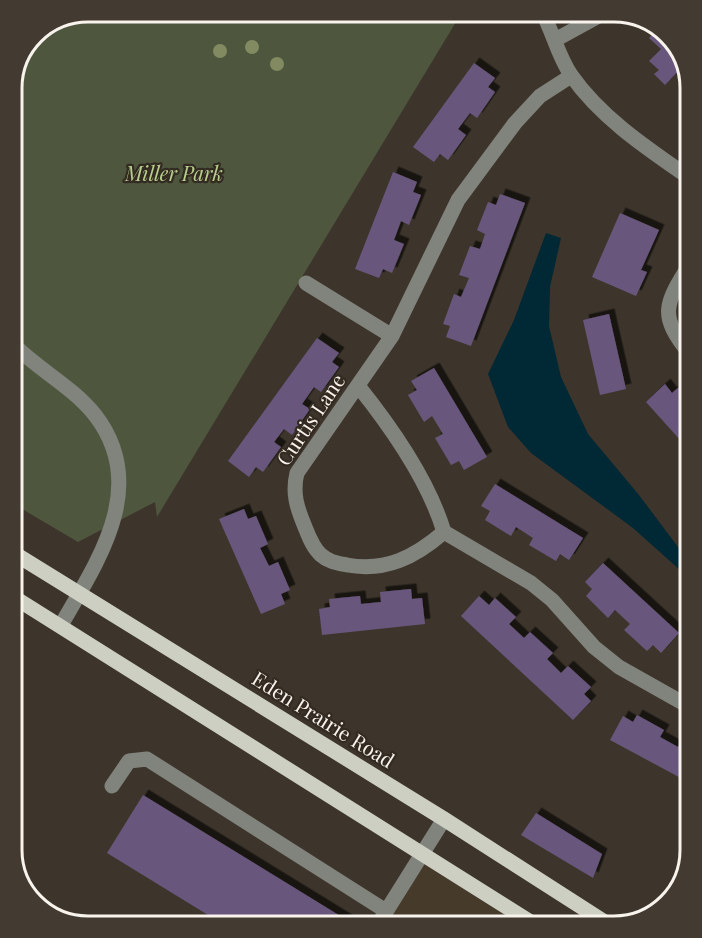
<svg xmlns="http://www.w3.org/2000/svg" width="702" height="938" font-family="'Playfair Display',serif">
  <defs>
    <filter id="shadow"><feDropShadow dx="5.5" dy="-5.5" stdDeviation="0" flood-color="#0009"/></filter>
  </defs>
  <rect width="100%" height="100%" fill="#3d352b"/>
  <path fill="#463b2b" d="M 422,853 L 538,926 L 377,926 Z"/>
  <path fill="#4e573e" d="M 88,12 L 462,12 L 157,517 L 155,502 L 78,542 L 12,503 L 12,83 L 38,31 Z"/>
  <path fill="#012835" d="M 546,233 L 561,238 L 550,287 L 549,326 L 561,377 L 588,434 L 639,495 L 678,547 L 690,558 L 690,579 L 633,528 L 531,453 L 508,427 L 488,374 L 514,320 Z"/>
  <path fill="#68577c" filter="url(#shadow)" d="M 658,28 L 677,46 L 683,66 L 665,85 L 654,74 L 659,70 L 649,61 L 661,49 L 649,38 Z
    M 474,63 L 495,78 L 488,87 L 495,92 L 477,118 L 470,113 L 458,129 L 466,135 L 448,160 L 440,154 L 434,162 L 413,147 Z
    M 393,172 L 417,182 L 413,192 L 421,195 L 409,225 L 401,221 L 394,240 L 404,244 L 392,273 L 383,269 L 379,278 L 355,269 Z
    M 500,194 L 525,203 L 471,346 L 446,337 L 450,326 L 443,324 L 454,294 L 461,297 L 469,278 L 459,275 L 470,246 L 480,249 L 485,234 L 477,230 L 488,202 L 496,205 Z
    M 620,213 L 659,230 L 641,270 L 647,272 L 636,296 L 592,277 Z
    M 609,314 L 626,389 L 600,395 L 583,320 Z
    M 317,338 L 339,353 L 332,362 L 339,367 L 321,392 L 314,387 L 302,404 L 310,409 L 292,435 L 284,429 L 274,442 L 281,447 L 263,472 L 256,467 L 249,477 L 228,461 Z
    M 434,368 L 487,457 L 464,470 L 459,461 L 451,465 L 435,438 L 443,434 L 432,416 L 424,422 L 408,395 L 417,390 L 411,381 Z
    M 665,384 L 672,393 L 679,387 L 690,399 L 690,451 L 646,402 Z
    M 495,484 L 583,538 L 569,560 L 560,554 L 556,561 L 529,545 L 533,538 L 516,527 L 511,536 L 485,520 L 490,511 L 481,506 Z
    M 244,509 L 248,519 L 256,516 L 268,544 L 260,548 L 269,566 L 278,562 L 290,590 L 281,594 L 285,604 L 261,614 L 219,519 Z
    M 603,563 L 679,633 L 661,653 L 653,645 L 647,651 L 624,630 L 630,624 L 615,610 L 608,618 L 586,596 L 592,589 L 585,582 Z
    M 411,589 L 412,599 L 422,598 L 425,624 L 322,635 L 319,609 L 330,607 L 329,599 L 360,596 L 361,604 L 381,602 L 380,592 Z
    M 479,596 L 489,605 L 495,598 L 516,617 L 509,624 L 524,638 L 530,632 L 553,653 L 547,659 L 561,673 L 568,666 L 591,687 L 584,694 L 591,701 L 573,720 L 461,616 Z
    M 637,715 L 664,730 L 660,737 L 678,747 L 683,738 L 690,742 L 690,783 L 610,740 L 623,716 L 633,722 Z
    M 143,795 L 350,922 L 348,926 L 226,926 L 107,853 Z
    M 536,813 L 602,854 L 593,878 L 521,835 Z"/>
  <g fill="none" stroke-linecap="round" stroke-linejoin="round">
    <path stroke="#81837d" stroke-width="15" d="M 542,12 C 553,32 558,56 571,75 C 601,118 648,149 690,178
      M 555,40 L 606,12
      M 571,76 L 540,96 L 515,123 L 458,200 L 392,336 L 297,473 C 292,493 297,508 305,527 C 309,537 313,548 321,555 C 329,562 337,563 347,565 C 386,572 415,557 444,532 L 531,583 L 552,600 L 594,647 L 619,667 L 690,707
      M 306,283 L 392,336
      M 12,343 C 37,369 72,386 95,415 C 150,486 98,561 61,625
      M 690,354 C 658,315 665,304 690,264
      M 359,387 C 391,427 429,482 444,532
      M 112,786 L 129,761 L 147,759 L 386,911
      M 377,926 L 444,819"/>
    <path stroke="#cccfc2" stroke-width="15" d="M 12,552 L 444,819 L 611,926
      M 12,596 L 537,926"/>
  </g>
  <g fill="#818a61">
    <circle cx="252" cy="47" r="7"/>
    <circle cx="220" cy="51" r="7"/>
    <circle cx="277" cy="64" r="7"/>
  </g>
  <g text-anchor="middle" stroke-width="4.5" stroke-linejoin="round" paint-order="stroke">
    <g font-size="20" font-style="italic" fill="#b8cf8e" stroke="#332b21">
      <text x="174" y="181">Miller Park</text>
    </g>
    <g font-size="20" fill="#f8f3ed" stroke="#332b21">
      <text transform="translate(311 420) rotate(-56)" y="7">Curtis Lane</text>
      <text transform="translate(323 720) rotate(32)" y="7">Eden Prairie Road</text>
    </g>
  </g>
  <path d="M0 0H702V938H0ZM88 22H614A66 66 0 0 1 680 88V850A66 66 0 0 1 614 916H88A66 66 0 0 1 22 850V88A66 66 0 0 1 88 22Z" fill="#433b31" fill-rule="evenodd"/>
  <path fill="none" stroke="#f8f3ed" stroke-width="3" d="M88 22H614A66 66 0 0 1 680 88V850A66 66 0 0 1 614 916H88A66 66 0 0 1 22 850V88A66 66 0 0 1 88 22Z"/>
</svg>
